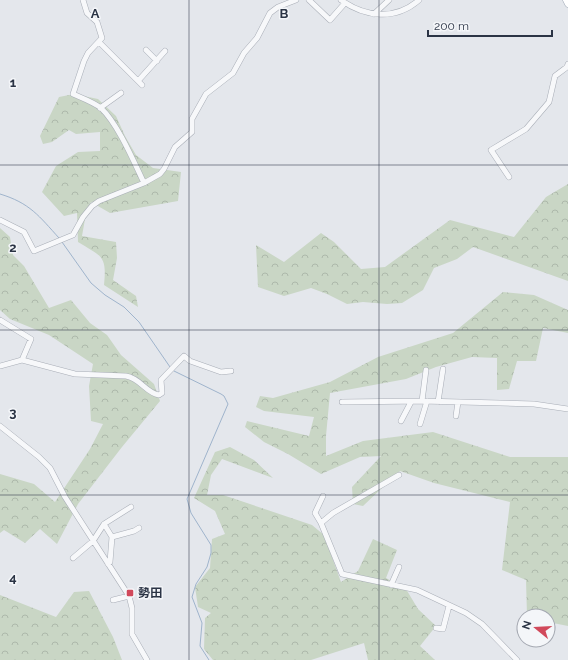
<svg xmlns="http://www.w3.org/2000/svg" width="568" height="660" font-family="Raleway,'Noto Sans JP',sans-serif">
  <defs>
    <pattern id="forest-crowns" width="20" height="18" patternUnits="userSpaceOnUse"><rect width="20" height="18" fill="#c9d6c5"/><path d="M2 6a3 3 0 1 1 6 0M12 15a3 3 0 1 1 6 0" fill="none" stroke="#adb8ab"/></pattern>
  </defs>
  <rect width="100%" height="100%" fill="#e4e7ec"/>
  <path fill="url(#forest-crowns)" d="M 74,94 L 98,99 L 116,116 L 125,136 L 136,155 L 153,168 L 181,172 L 178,201 L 110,213 L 91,202 L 85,219 L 82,236 L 116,242 L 117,258 L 113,280 L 136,296 L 138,307 L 104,285 C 107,255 102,257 78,242 L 77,213 L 64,216 L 42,192 L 56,166 L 78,152 L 100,151 L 100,132 L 76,134 L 69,130 L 52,142 L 43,144 L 40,136 L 59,97 Z
    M 568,184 L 568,281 L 473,247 L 457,259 L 434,268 L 423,290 L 402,303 L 387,304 L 363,302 L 347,304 L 327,294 L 311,288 L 284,296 L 258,287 L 256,245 L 284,262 L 321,233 L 334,242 L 361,269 L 385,267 L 450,220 L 514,237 L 546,197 Z
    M 0,228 L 10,237 L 13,255 L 24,266 L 49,308 L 71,300 L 90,323 L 107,335 L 121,355 L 154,384 L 160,401 L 122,447 L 78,504 L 57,544 L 40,529 L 25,543 L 4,530 L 0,533 L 0,474 L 34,484 L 55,502 L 90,449 L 103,424 L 91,421 L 89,386 L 93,364 L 49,335 L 10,319 L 0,310 Z
    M 503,292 L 534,295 L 568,310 L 568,333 L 543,328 L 536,361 L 517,361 L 509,389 L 497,390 L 497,358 L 472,357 L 436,367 L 406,379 L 330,393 L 326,436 L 326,456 L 363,441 L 433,432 L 510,457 L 568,457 L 568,626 L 548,622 L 548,616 L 527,616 L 526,580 L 502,570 L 510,502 L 434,483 L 400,471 L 363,506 L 353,504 L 352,487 L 381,456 L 360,457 L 321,474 L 288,454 L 264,442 L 245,427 L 247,421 L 309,436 L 314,417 L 264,411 L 256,407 L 260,396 L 273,398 L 330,382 L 378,357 L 453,333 Z
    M 230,447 L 254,460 L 273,478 L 222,459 L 211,475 L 207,495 L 223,495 L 312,525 L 324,535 L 341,582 L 358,571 L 373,539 L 397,550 L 386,578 L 406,589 L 418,609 L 436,626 L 420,646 L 435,660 L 368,660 L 364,643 L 311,660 L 213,660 L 204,649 L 205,618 L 211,613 L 198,607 L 195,587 L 210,568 L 212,539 L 225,534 L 215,511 L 194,498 L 215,452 Z
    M 89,591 L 113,637 L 122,660 L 0,660 L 0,595 L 56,617 L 74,592 Z"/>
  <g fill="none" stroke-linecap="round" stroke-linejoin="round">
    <path stroke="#9fb4cc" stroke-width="1" d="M 0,194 C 30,203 39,216 59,238
      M 62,242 L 91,283 L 105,295 L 124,307 L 139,322 L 170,367
      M 174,371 L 221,394 L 224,396 L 228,404 L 187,499 L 191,513 L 211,545 L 211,553 L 207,567 L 196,584 L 192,597 L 202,623 L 200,646 L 209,660"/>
    <g stroke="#a9aeb7" stroke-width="6">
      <path id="minor" d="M 83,0 L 87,13 L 97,22 L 102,38 L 88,53 L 84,61 L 73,94 C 82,98 93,102 101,108 C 118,124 134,162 144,183
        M 309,0 L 330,20 L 345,3
        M 341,0 C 365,17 395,21 419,0
        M 374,14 L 389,0
        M 99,42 L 142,85
        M 146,50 L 157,61
        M 138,81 L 165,51
        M 100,108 L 121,93
        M 509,177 L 491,150 L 526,129 L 549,102 L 555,76 L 567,67 L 568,64
        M 0,220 L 24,232 L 34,251 L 73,235 L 83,217 L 92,206 L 99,201 L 144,183 L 160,174 L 164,169 L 175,147 L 192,132 L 192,119 L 206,94 L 233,73 L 244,53 L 257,38 L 270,13 L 278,7 L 296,0
        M 0,320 L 31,339 L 22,360
        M 0,366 L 22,360 L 75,374 L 126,376 C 140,378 146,393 159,395 L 162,393 L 161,380 L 184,356 L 190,361 L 221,372 L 231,371
        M 422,401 L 426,370
        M 342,402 L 422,401 L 534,404 L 568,409
        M 438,402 L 443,369
        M 456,416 L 458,402
        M 401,421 L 411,402
        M 420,424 L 427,401
        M 0,426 L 39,457 L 50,468 L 65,497 L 129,596 L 132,608 L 132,634 L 147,660
        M 323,496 L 315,513 L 321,523 L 333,513 L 399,475
        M 321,523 L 342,574 L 417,590 L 466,613 L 482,624 L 517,660
        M 104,524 L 112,537 L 110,562 L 108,564
        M 112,537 L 134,531 L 139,528
        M 73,558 L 93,541 L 104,524 L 131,507
        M 391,585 L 399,567
        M 113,600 L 129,596
        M 436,628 L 443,629 L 449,606"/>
    </g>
    <g stroke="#a3abb8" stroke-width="7">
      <path id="major" d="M 566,0 L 568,4"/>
    </g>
    <use href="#minor" stroke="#f7f8fa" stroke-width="5"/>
    <use href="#major" stroke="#fff" stroke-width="6"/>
  </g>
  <path fill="none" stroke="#2b3445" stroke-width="1" stroke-opacity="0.55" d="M 189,0 L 189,660M 379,0 L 379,660M 0,165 L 568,165M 0,330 L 568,330M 0,495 L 568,495"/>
  <rect fill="#d1495b" stroke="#f4f6f9" stroke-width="1.5" x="126" y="589" width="8" height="8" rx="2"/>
  <g text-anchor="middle" stroke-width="3" stroke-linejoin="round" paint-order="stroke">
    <g font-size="12" font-weight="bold" fill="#2b3445" stroke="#f4f6f9" text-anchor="start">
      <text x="138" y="597">勢田</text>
    </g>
  </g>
  <g font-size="13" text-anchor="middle" font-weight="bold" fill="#2b3445" stroke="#f4f6f9" stroke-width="3" stroke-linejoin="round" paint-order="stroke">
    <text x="95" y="18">A</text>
    <text x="284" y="18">B</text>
    <text x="13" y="87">1</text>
    <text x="13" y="252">2</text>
    <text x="13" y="417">3</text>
    <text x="13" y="582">4</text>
  </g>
  <g transform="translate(536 628) rotate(288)"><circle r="19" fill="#f4f6f9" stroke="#a4a8b1"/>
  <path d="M0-3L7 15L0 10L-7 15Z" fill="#d1495b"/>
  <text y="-6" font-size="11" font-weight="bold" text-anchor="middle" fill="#2b3445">N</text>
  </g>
  <path d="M428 30v6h124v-6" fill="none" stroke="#2b3445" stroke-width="2"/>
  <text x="434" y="30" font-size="12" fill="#2b3445" stroke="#f4f6f9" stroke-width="3" paint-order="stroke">200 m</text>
</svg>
